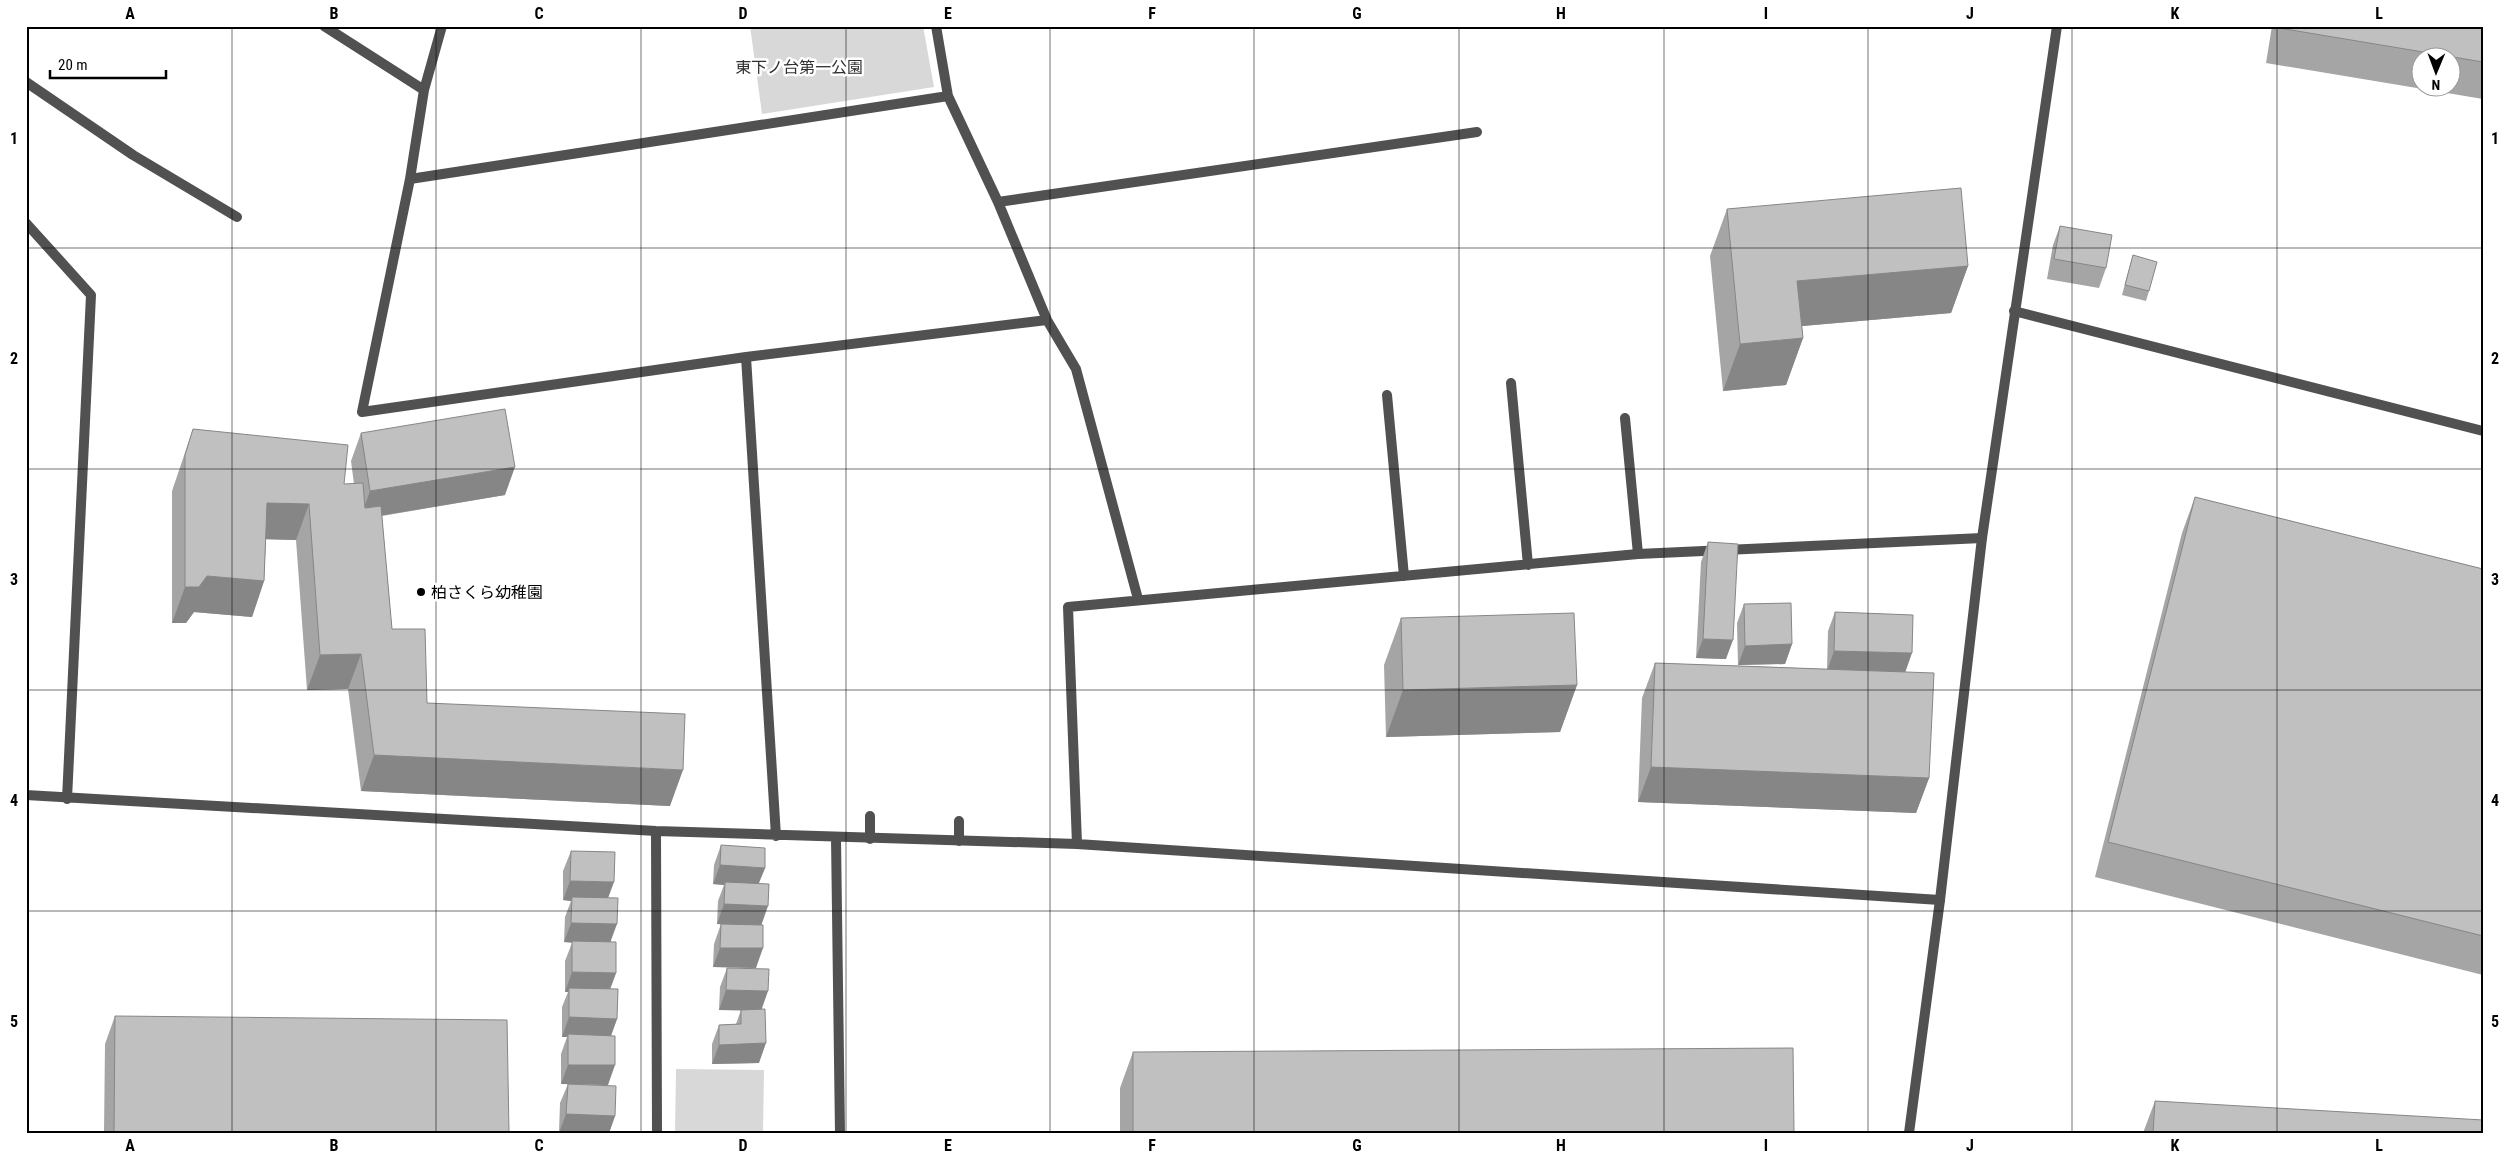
<svg xmlns="http://www.w3.org/2000/svg" width="2509" height="1159" font-family="'Roboto Condensed','Noto Sans JP',sans-serif">
  <rect width="100%" height="100%" fill="#fff"/>
  <path fill="#d8d8d8" d="M 750,26 L 923,26 L 934,87 L 762,114 Z
    M 676,1069 L 764,1070 L 763,1133 L 675,1133 Z"/>
  <g fill="none" stroke-linecap="round" stroke-linejoin="round">
    <path stroke="#515151" stroke-width="10" d="M 870,816 L 870,839
      M 959,821 L 959,841"/>
    <path stroke="#515151" stroke-width="10" d="M 324,26 L 424,90
      M 442,26 L 424,90 L 410,179 L 362,412 L 746,357 L 1047,320
      M 936,26 L 948,96 L 998,202 L 1047,320 L 1076,369 L 1138,599
      M 26,82 L 133,155 L 237,217
      M 410,179 L 948,96
      M 998,202 L 1477,132
      M 26,223 L 91,295 L 67,799
      M 2014,311 L 2483,431
      M 746,357 L 776,836
      M 1511,383 L 1528,565
      M 1387,395 L 1404,576
      M 1625,418 L 1638,554
      M 26,795 L 656,831 L 1077,844 L 1940,900
      M 656,831 L 657,1133
      M 836,838 L 840,1133
      M 1077,844 L 1068,607 L 1638,554 L 1982,538"/>
    <path stroke="#515151" stroke-width="10" d="M 1909,1133 L 1940,900 L 1982,538 L 2057,26"/>
  </g>
  <path fill="#a5a5a5" fill-rule="evenodd" d="M 2272,26 L 2483,26 L 2483,99 L 2266,63 ZM 2422,58 L 2452,58 L 2452,88 L 2422,88 Z
    M 1727,209 L 1968,266 L 1951,313 L 1802,326 L 1803,338 L 1786,385 L 1723,391 L 1710,256 Z
    M 2060,226 L 2106,268 L 2099,288 L 2047,279 L 2053,245 Z
    M 2133,255 L 2149,291 L 2146,301 L 2122,295 L 2130,265 Z
    M 193,429 L 344,484 L 354,484 L 351,461 L 361,433 L 505,495 L 382,516 L 392,629 L 427,703 L 670,806 L 361,791 L 348,689 L 307,690 L 296,540 L 266,539 L 264,581 L 252,617 L 194,612 L 186,623 L 172,623 L 172,491 Z
    M 2195,497 L 2483,569 L 2483,975 L 2095,877 L 2182,533 Z
    M 1708,542 L 1726,659 L 1696,658 L 1701,562 Z
    M 1744,604 L 1792,644 L 1785,664 L 1738,665 L 1737,623 Z
    M 1835,612 L 1905,672 L 1929,778 L 1916,813 L 1638,802 L 1642,698 L 1655,663 L 1827,669 L 1828,631 Z
    M 1401,618 L 1577,685 L 1560,732 L 1386,737 L 1384,665 Z
    M 721,845 L 765,868 L 759,883 L 761,925 L 756,968 L 713,967 L 714,944 L 721,924 L 732,925 L 717,924 L 718,901 L 724,885 L 713,884 L 714,865 Z
    M 571,851 L 608,898 L 611,942 L 616,973 L 610,989 L 617,1019 L 611,1036 L 608,1085 L 575,1084 L 615,1116 L 609,1133 L 559,1133 L 560,1103 L 568,1084 L 561,1084 L 561,1054 L 567,1037 L 562,1037 L 562,1007 L 568,992 L 565,992 L 565,961 L 572,943 L 564,942 L 565,917 L 571,901 L 563,900 L 563,871 Z
    M 727,968 L 762,1009 L 759,1063 L 712,1064 L 712,1044 L 719,1025 L 736,1024 L 741,1010 L 719,1010 L 720,987 Z
    M 115,1016 L 509,1133 L 104,1133 L 105,1044 Z
    M 1133,1052 L 1794,1133 L 1120,1133 L 1120,1088 Z
    M 2155,1101 L 2483,1133 L 2143,1133 Z"/>
  <path fill="#868686" d="M 1968,266 L 1951,313 L 1780,328 L 1797,281 Z
    M 1803,338 L 1786,385 L 1723,391 L 1740,344 Z
    M 515,467 L 505,495 L 360,519 L 370,491 Z
    M 267,503 L 309,504 L 296,540 L 255,539 Z
    M 207,576 L 264,581 L 252,617 L 194,612 L 186,623 L 172,623 L 185,587 Z
    M 1703,639 L 1733,640 L 1726,659 L 1696,658 Z
    M 1792,644 L 1785,664 L 1738,665 L 1745,646 Z
    M 1834,651 L 1912,653 L 1905,673 L 1827,671 Z
    M 361,654 L 348,689 L 307,690 L 320,655 Z
    M 1577,685 L 1560,732 L 1386,737 L 1403,690 Z
    M 374,755 L 683,770 L 670,806 L 361,791 Z
    M 1651,767 L 1929,778 L 1916,813 L 1638,802 Z
    M 720,865 L 765,868 L 757,887 L 725,882 L 724,885 L 713,884 Z
    M 570,881 L 614,882 L 607,901 L 572,897 L 571,901 L 563,900 Z
    M 724,904 L 768,906 L 761,926 L 717,924 Z
    M 571,923 L 617,924 L 610,943 L 564,942 Z
    M 720,948 L 763,948 L 756,968 L 713,967 Z
    M 572,972 L 616,973 L 609,992 L 569,988 L 568,992 L 565,992 Z
    M 726,990 L 768,991 L 761,1011 L 719,1010 Z
    M 569,1017 L 617,1019 L 610,1038 L 568,1034 L 567,1037 L 562,1037 Z
    M 766,1043 L 759,1063 L 712,1064 L 719,1045 Z
    M 568,1065 L 615,1065 L 608,1085 L 561,1084 Z
    M 566,1114 L 615,1116 L 609,1133 L 559,1133 Z"/>
  <path fill="#c0c0c0" stroke="#868686" d="M 2279,26 L 2483,26 L 2483,62 L 2279,28 Z
    M 1961,188 L 1968,266 L 1797,281 L 1803,338 L 1740,344 L 1727,209 Z
    M 2060,226 L 2112,235 L 2106,268 L 2054,259 Z
    M 2133,255 L 2157,262 L 2149,291 L 2125,285 Z
    M 505,409 L 515,467 L 370,491 L 361,433 Z
    M 193,429 L 348,445 L 344,484 L 363,483 L 365,508 L 381,506 L 392,629 L 425,629 L 427,703 L 685,714 L 683,770 L 374,755 L 361,654 L 320,655 L 309,504 L 267,503 L 264,581 L 207,576 L 199,587 L 185,587 L 185,455 Z
    M 2195,497 L 2483,569 L 2483,936 L 2108,842 Z
    M 1708,542 L 1738,544 L 1733,640 L 1703,639 Z
    M 1791,603 L 1792,644 L 1745,646 L 1744,604 Z
    M 1835,612 L 1913,615 L 1912,653 L 1834,651 Z
    M 1574,613 L 1577,685 L 1403,690 L 1401,618 Z
    M 1655,663 L 1934,673 L 1929,778 L 1651,767 Z
    M 721,845 L 765,848 L 765,868 L 720,865 Z
    M 571,851 L 615,852 L 614,882 L 570,881 Z
    M 725,882 L 769,884 L 768,906 L 724,904 Z
    M 572,897 L 618,898 L 617,924 L 571,923 Z
    M 721,924 L 763,925 L 763,948 L 720,948 Z
    M 572,941 L 616,942 L 616,973 L 572,972 Z
    M 727,968 L 769,969 L 768,991 L 726,990 Z
    M 569,988 L 618,989 L 617,1019 L 569,1017 Z
    M 765,1009 L 766,1043 L 719,1045 L 719,1025 L 741,1024 L 741,1010 Z
    M 115,1016 L 507,1020 L 509,1133 L 114,1133 Z
    M 568,1034 L 615,1036 L 615,1065 L 568,1065 Z
    M 1793,1048 L 1794,1133 L 1133,1133 L 1133,1052 Z
    M 568,1084 L 616,1086 L 615,1116 L 566,1114 Z
    M 2155,1101 L 2483,1120 L 2483,1133 L 2153,1133 Z"/>
  <path fill="none" stroke="#000" stroke-width="1" stroke-opacity="0.55" d="M 232,26 L 232,1133M 436,26 L 436,1133M 641,26 L 641,1133M 846,26 L 846,1133M 1050,26 L 1050,1133M 1254,26 L 1254,1133M 1459,26 L 1459,1133M 1664,26 L 1664,1133M 1868,26 L 1868,1133M 2072,26 L 2072,1133M 2277,26 L 2277,1133M 26,248 L 2483,248M 26,469 L 2483,469M 26,690 L 2483,690M 26,911 L 2483,911"/>
  <circle fill="#000" stroke="#fff" stroke-width="2" cx="421" cy="592" r="5"/>
  <g text-anchor="middle" stroke-width="5" stroke-linejoin="round" paint-order="stroke">
    <g font-size="16" fill="#2f2f2f" stroke="#fff">
      <text x="799" y="73">東下ノ台第一公園</text>
    </g>
    <g font-size="16" fill="#000" stroke="#fff" text-anchor="start">
      <text x="431" y="598">柏さくら幼稚園</text>
    </g>
  </g>
  <rect width="2509" height="1159" fill="none" stroke="#ffffff" stroke-width="55"/>
  <g transform="translate(2436 72) rotate(181)"><circle r="24" fill="#ffffff" stroke="#999999"/>
  <path d="M0-4L9 19L0 12L-9 19Z" fill="#000000"/>
  <text y="-8" font-size="14" font-weight="bold" text-anchor="middle" fill="#000000">N</text>
  </g>
  <path d="M50 70v8h116v-8" fill="none" stroke="#000000" stroke-width="2.5"/>
  <text x="58" y="70" font-size="15" fill="#000000" stroke="#ffffff" stroke-width="4" paint-order="stroke">20 m</text>
  <rect x="28" y="28" width="2454" height="1104" fill="none" stroke="#000" stroke-width="2"/>
  <g font-size="16" text-anchor="middle" font-weight="bold" fill="#000">
    <text x="130" y="19">A</text>
    <text x="334" y="19">B</text>
    <text x="539" y="19">C</text>
    <text x="743" y="19">D</text>
    <text x="948" y="19">E</text>
    <text x="1152" y="19">F</text>
    <text x="1357" y="19">G</text>
    <text x="1561" y="19">H</text>
    <text x="1766" y="19">I</text>
    <text x="1970" y="19">J</text>
    <text x="2175" y="19">K</text>
    <text x="2379" y="19">L</text>
    <text x="14" y="144">1</text>
    <text x="2495" y="144">1</text>
    <text x="14" y="364">2</text>
    <text x="2495" y="364">2</text>
    <text x="14" y="585">3</text>
    <text x="2495" y="585">3</text>
    <text x="14" y="806">4</text>
    <text x="2495" y="806">4</text>
    <text x="14" y="1027">5</text>
    <text x="2495" y="1027">5</text>
    <text x="130" y="1151">A</text>
    <text x="334" y="1151">B</text>
    <text x="539" y="1151">C</text>
    <text x="743" y="1151">D</text>
    <text x="948" y="1151">E</text>
    <text x="1152" y="1151">F</text>
    <text x="1357" y="1151">G</text>
    <text x="1561" y="1151">H</text>
    <text x="1766" y="1151">I</text>
    <text x="1970" y="1151">J</text>
    <text x="2175" y="1151">K</text>
    <text x="2379" y="1151">L</text>
  </g>
</svg>
